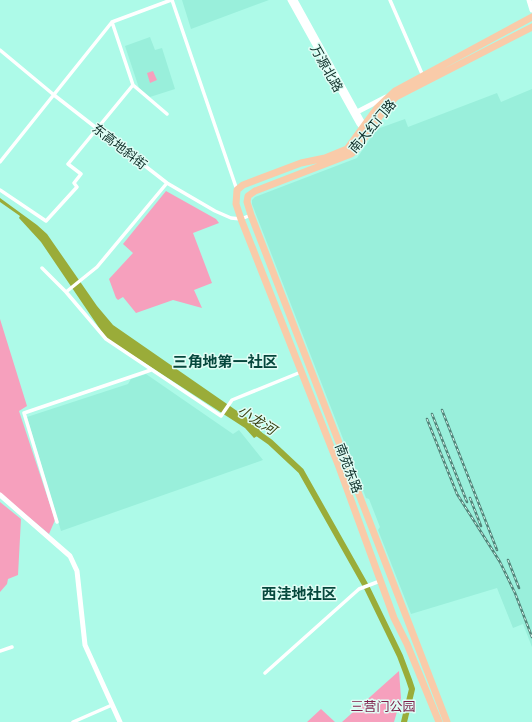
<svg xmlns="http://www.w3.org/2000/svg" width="532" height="722" font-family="Poppins,'Noto Sans SC',sans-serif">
  <rect width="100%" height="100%" fill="#adfae8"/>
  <path fill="#99efdb" d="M 182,0 L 269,0 L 191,29 Z
    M 150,37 L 155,50 L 162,48 L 175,89 L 150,97 L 139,88 L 125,46 Z
    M 532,89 L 532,647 L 523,624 L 513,628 L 497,588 L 411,614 L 378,530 L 380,527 L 369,499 L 366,498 L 252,204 L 252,200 L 255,197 L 357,158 L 377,129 L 405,119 L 408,127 L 497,93 L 501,102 Z
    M 146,374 L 233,434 L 239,430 L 263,460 L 61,531 L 27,417 L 128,384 L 131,379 Z"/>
  <path fill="#f6a0bd" d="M 153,71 L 157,80 L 150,83 L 147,73 Z
    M 166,191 L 216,219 L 219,223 L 193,233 L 212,283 L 194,290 L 202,308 L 173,300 L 136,313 L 123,297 L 118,300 L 116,298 L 109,279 L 133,253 L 123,244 Z
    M 0,319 L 27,406 L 19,411 L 55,520 L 49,534 L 0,493 Z
    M 0,502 L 21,519 L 18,575 L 8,579 L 7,584 L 0,592 Z
    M 399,671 L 401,698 L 394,722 L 342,722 Z
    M 321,709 L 335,722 L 307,722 Z"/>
  <path fill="#9aac39" d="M 0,198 L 37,225 L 47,234 L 97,306 L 113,325 L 253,422 L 262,433 L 254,438 L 245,428 L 106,338 L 41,242 L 19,218 L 20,216 L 0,202 Z"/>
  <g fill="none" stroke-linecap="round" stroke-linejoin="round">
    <path stroke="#9aac39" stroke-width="6" d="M 253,430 L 270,442 L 301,471 L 367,588 L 400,656 L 409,680 L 412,689 L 404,722"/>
    <path stroke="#fff" stroke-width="3.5" d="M 172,0 L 237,190
      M 390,0 L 423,76
      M 112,22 L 133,85 L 167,114
      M 0,50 L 54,95 L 167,183 L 215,211 L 231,218 L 241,219 L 251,215
      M 0,162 L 112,22 L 171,0
      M 0,190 L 46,221 L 77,187 L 74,183 L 81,174 L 68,164 L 133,85
      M 42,268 L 66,292 L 106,339 L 221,416 L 232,400 L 301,372
      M 66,292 L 97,267 L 167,183
      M 57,522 L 24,413 L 151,370
      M 0,651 L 12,647
      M 265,673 L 359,589 L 380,581
      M 73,722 L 112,705"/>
    <path stroke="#fff" stroke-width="5" d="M 290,0 L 359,124 L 363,129
      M 295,0 L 365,127
      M 529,0 L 532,10
      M 357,112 L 386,97
      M 0,495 L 70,556 L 77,571 L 85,645 L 120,722"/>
    <path stroke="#f9cba9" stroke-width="7" d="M 439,722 L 407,644 L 394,618 L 339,467 L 241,219 L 236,204 L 237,190 L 243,185 L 301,163 L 325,158 L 347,149 L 377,108 L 395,91 L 532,17
      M 447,722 L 251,215 L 247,202 L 248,196 L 255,191 L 351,154 L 356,150 L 387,106 L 396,97 L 532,27"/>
    <g stroke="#518479" stroke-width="2.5">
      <path id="rail" d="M 442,410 L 497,550
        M 432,414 L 467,502
        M 427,419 L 457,494 L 500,562 L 515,593 L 532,637
        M 470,498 L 481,526
        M 508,560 L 519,588"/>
    </g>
    <use href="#rail" stroke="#e0fdf5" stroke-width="1" stroke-dasharray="3" stroke-linecap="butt"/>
  </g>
  <g text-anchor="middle" stroke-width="3" stroke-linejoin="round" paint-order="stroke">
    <g font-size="13" fill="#0b2b25" stroke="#e0fdf5">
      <text transform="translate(327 68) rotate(61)" y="5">万源北路</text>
      <text transform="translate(372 126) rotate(-50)" y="5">南大红门路</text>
      <text transform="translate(120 146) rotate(38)" y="5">东高地斜街</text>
      <text transform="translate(349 468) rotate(69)" y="5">南苑东路</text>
    </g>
    <g font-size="13" fill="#7d1d48" stroke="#e0fdf5">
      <text x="383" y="711">三营门公园</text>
    </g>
    <g font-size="14" font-style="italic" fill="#353d0e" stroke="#e0fdf5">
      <text transform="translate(257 420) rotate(32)" y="5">小龙河</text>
    </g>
    <g font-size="15" font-weight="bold" fill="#06483d" stroke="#e0fdf5">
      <text x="225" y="367">三角地第一社区</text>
      <text x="299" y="599">西洼地社区</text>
    </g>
  </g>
</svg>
